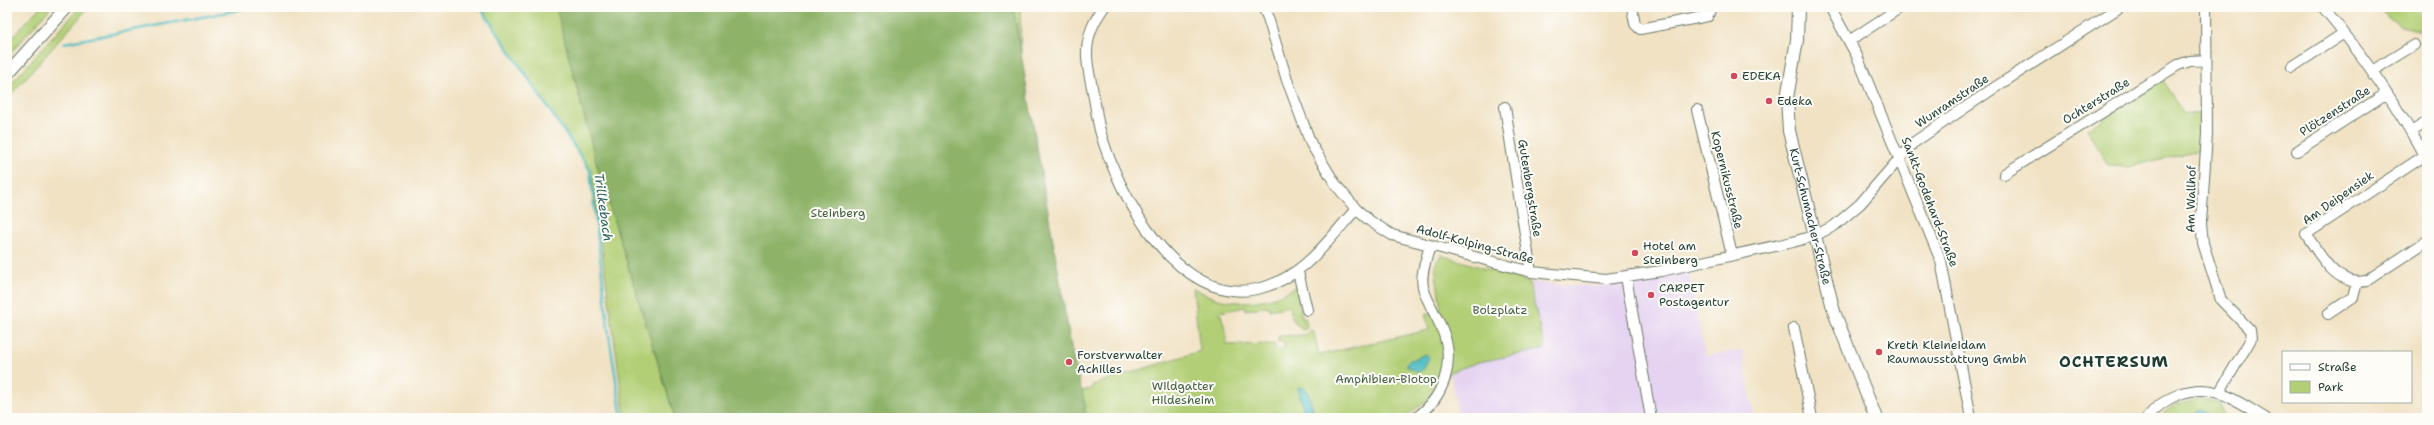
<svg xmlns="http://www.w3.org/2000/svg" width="2434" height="425" font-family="'Shantell Sans',sans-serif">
  <rect width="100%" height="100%" fill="#fdfcf7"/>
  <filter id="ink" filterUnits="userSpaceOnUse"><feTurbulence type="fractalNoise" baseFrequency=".025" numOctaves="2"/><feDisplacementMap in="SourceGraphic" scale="8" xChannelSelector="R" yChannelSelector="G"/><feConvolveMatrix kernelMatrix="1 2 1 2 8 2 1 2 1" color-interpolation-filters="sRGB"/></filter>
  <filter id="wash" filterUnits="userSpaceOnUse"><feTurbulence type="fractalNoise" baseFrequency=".012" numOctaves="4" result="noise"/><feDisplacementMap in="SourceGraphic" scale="16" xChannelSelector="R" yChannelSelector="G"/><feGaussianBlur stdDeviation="0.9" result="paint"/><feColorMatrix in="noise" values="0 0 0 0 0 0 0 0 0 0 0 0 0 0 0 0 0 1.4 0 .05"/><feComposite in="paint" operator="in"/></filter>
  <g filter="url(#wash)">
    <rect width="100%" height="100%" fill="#f1e2c4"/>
    <path fill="#e5d3f1" d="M 1689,272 L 1705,356 L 1742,350 L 1754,418 L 1459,418 L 1450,372 L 1479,362 L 1544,349 L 1529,282 L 1570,286 L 1614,285 Z"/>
    <path fill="#b2cf76" stroke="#688655" d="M 40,7 L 51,7 L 7,57 L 7,43 Z
      M 80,7 L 89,7 L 7,99 L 7,88 Z
      M 481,7 L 556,7 L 598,169 L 675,418 L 625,418 L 591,170 Z
      M 1013,7 L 1020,7 L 1021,52 Z
      M 2376,7 L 2427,7 L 2427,33 L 2401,27 Z
      M 2163,80 L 2183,113 L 2201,114 L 2200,150 L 2128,167 L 2108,166 L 2087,129 Z
      M 1441,255 L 1529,282 L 1545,349 L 1479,362 L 1450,372 L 1429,399 L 1404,418 L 1085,418 L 1082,391 L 1093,388 L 1092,385 L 1200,351 L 1193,288 C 1201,292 1210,297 1218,299 C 1243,306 1276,301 1296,286 L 1302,318 L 1305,318 L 1307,326 L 1304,330 L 1302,330 L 1292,319 L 1290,306 L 1269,310 L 1268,306 L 1245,310 L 1245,307 L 1220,312 L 1226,331 L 1226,345 L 1275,344 L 1275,350 L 1284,350 L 1284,342 L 1278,342 L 1278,336 L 1304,335 L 1311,330 L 1314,332 L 1319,355 L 1429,330 L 1425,314 L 1441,310 L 1435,265 Z
      M 2201,399 L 2219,402 L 2224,418 L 2157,418 L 2176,404 Z"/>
    <path fill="#8db267" stroke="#56784e" d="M 556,7 L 1013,7 L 1073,358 L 1085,404 L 1085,418 L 675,418 L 598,169 Z"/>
    <path fill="#4fbdc5" stroke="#377d7c" d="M 1426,354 L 1429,357 L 1424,369 L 1418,372 L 1406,366 L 1408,361 Z
      M 1298,387 L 1304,388 L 1308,391 L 1315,418 L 1305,418 Z
      M 2202,410 L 2214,418 L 2193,418 L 2196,411 Z"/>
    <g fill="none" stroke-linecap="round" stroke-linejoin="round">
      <path stroke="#4fbdc5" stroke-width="2.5" d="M 480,7 L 590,170 L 609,335 L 622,418
        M 64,43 L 255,7"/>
    </g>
  </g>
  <g filter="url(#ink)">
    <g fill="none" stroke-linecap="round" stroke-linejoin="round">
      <g stroke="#687766" stroke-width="12">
        <path id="minor" d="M 1104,7 C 1094,21 1088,33 1087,51 C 1086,64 1091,80 1093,93 C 1096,107 1097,121 1101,134 C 1119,196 1178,306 1257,289 C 1302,279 1327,242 1356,209
          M 1263,7 L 1268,18 L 1287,80 L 1311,144 L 1336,185 L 1356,209 L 1370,221 L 1392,235 L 1531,272 L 1606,279 L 1661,271 L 1793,242 L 1816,235 L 1834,226 L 1860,204 L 1913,143 L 1994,88 L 2120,7
          M 1632,7 L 1635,24 L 1640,29 L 1708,16 L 1711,7
          M 1830,7 L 1857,56 L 1941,261 L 1971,418
          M 2206,7 L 2207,134 L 2201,223 L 2203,243 L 2221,300 L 2250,330 L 2251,339 L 2219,393
          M 2323,7 C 2363,55 2398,106 2427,161
          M 1849,41 L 1901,7
          M 2292,67 L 2344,33
          M 2372,71 L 2414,45
          M 1505,107 L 1531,272
          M 1697,110 L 1732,255
          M 2411,132 L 2427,122
          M 2297,151 L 2387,93
          M 2424,156 L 2306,234 C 2320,255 2336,287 2366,281 L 2427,241
          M 2004,174 L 2178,65 L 2190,61 L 2206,60
          M 1298,272 L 1307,310
          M 1626,277 L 1651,418
          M 2328,314 L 2353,297 L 2357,283
          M 1794,328 L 1812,418
          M 1416,418 C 1444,397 1456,363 1442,329 C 1436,315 1427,302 1423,287 C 1420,274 1427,258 1430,245
          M 2147,418 C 2163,397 2193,384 2219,393 C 2235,398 2251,410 2265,418"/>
      </g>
      <g stroke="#687766" stroke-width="14">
        <g id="major">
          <path id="s1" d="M 1798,7 L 1797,40 L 1787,98 L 1789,131 L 1834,312 L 1876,418"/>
          <path d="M 7,74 L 67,7"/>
        </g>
      </g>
      <use href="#minor" stroke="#fff" stroke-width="10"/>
      <use href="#major" stroke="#fff" stroke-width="12"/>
    </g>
  </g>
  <g fill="#d1495b" stroke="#fdfcf7" stroke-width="1.5">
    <circle cx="1734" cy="76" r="4"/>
    <circle cx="1769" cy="101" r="4"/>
    <circle cx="1635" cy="253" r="4"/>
    <circle cx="1651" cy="295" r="4"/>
    <circle cx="1879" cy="352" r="4"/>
    <circle cx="1069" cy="362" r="4"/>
  </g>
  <g text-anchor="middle" stroke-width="4" stroke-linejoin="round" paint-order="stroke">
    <g font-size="12" fill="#1f3d34" stroke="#fdfcf7" text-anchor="start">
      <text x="1742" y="80">EDEKA</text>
      <text x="1777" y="105">Edeka</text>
      <text x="1643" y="250">Hotel am<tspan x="1643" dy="14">Steinberg</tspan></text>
      <text x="1659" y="292">CARPET<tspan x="1659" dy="14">Postagentur</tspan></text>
      <text x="1887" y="349">Kreth Kleineidam<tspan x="1887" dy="14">Raumausstattung Gmbh</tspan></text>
      <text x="1077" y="359">Forstverwalter<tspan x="1077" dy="14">Achilles</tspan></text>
    </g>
    <g font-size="12" fill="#1f3d34" stroke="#fdfcf7">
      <text transform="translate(1952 101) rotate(-34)" y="4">Wunramstraße</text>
      <text transform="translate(2096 101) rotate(-32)" y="4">Ochterstraße</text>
      <text transform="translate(2335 111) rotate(-33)" y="4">Plötzenstraße</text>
      <text transform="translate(1727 180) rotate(76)" y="4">Kopernikusstraße</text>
      <text transform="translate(1530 188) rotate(81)" y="4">Gutenbergstraße</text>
      <text transform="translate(2338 198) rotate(-35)" y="4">Am Deipensiek</text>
      <text transform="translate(2191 199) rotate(-89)" y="4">Am Wallhof</text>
      <text transform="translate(1930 202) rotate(69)" y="4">Sankt-Godehard-Straße</text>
      <text dy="4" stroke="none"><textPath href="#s1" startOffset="213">Kurt-Schumacher-Straße</textPath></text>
      <text transform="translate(1475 244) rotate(15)" y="4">Adolf-Kolping-Straße</text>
    </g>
    <g font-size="12" fill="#446244" stroke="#fdfcf7">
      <text x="838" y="217">Steinberg</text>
      <text x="1500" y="314">Bolzplatz</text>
      <text x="1386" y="383">Amphibien-Biotop</text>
      <text x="1183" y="390">Wildgatter<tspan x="1183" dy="14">Hildesheim</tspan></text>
    </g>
    <g font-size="13" font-style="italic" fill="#2d6360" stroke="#fdfcf7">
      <text transform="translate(604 207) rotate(82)" y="5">Trillkebach</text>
    </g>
    <g font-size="16" font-weight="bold" letter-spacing="1" fill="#1f3d34" stroke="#fdfcf7">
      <text x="2114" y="367">OCHTERSUM</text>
    </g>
  </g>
  <rect width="2434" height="425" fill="none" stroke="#fdfcf7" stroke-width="24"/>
  <rect x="2282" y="351" width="130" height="52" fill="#fdfcf7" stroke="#a4b0a9"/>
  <rect x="2290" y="364" width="20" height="6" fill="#ffffff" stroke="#a4b0a9"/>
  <text x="2318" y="371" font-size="12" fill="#1f3d34">Straße</text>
  <rect x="2290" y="381" width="20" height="12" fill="#b2cf76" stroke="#a4b0a9"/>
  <text x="2318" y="391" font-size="12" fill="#1f3d34">Park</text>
</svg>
